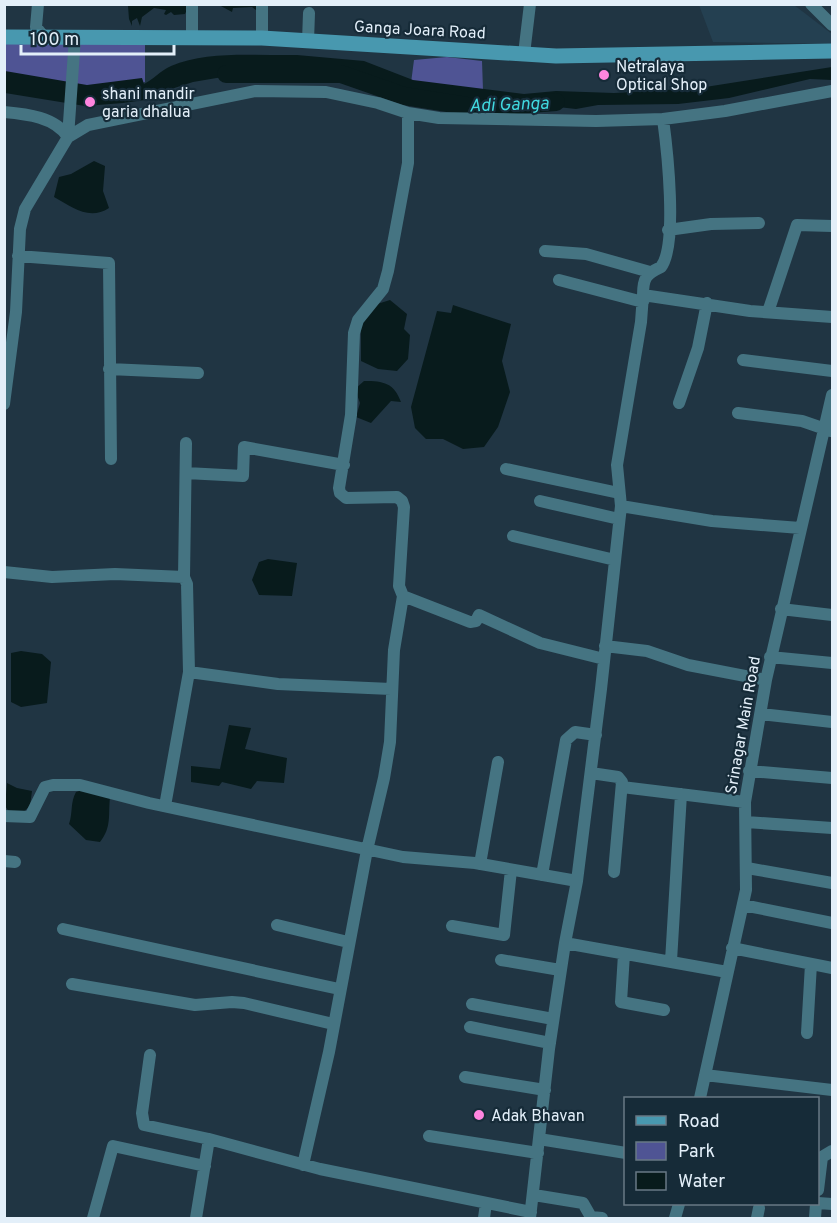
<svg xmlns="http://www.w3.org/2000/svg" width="837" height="1223" font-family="Overpass,sans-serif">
  <rect width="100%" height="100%" fill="#203543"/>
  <path fill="#244051" d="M 699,5 L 794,5 L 832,34 L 832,44 L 713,42 Z"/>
  <path fill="#4f5494" d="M 4,42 L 145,43 L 145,82 L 105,93 L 5,77 Z
    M 447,57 L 482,61 L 483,90 L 411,83 L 414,60 Z"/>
  <path fill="#081b1c" d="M 132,4 L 189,5 L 185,14 L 174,15 L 171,12 L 166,15 L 164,14 L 166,10 L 154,8 L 142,17 L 140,26 L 137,18 L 132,21 L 132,26 L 129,19 L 128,6 Z
    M 219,5 L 256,5 L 256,10 L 252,7 L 233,8 L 232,12 Z
    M 297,55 L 364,61 L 413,80 L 524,94 L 556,91 L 614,93 L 699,88 L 832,67 L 832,80 L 810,79 L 729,98 L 678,104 L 598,105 L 576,109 L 522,103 L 466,104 L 334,75 L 294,71 L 252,72 L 193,82 L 162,92 L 152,99 L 123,103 L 85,106 L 5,93 L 5,71 L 87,85 L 142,78 L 144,84 C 154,79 160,71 171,66 C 208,50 257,56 297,55 Z
    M 94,161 L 105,166 L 103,191 L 109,208 C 89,221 72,207 54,197 L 59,177 L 71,174 Z
    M 390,300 L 407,314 L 404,329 L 410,335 L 408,359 L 397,371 L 378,369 L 361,361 L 361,325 L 371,306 Z
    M 453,305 L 511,324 L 502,361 L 510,392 L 498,427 L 484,447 L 463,449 L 443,439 L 426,439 L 415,428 L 411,407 L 437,311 L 451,313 Z
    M 364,381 C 384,381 394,383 401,402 L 391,401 L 371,423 L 356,417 L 360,403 L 355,389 Z
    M 268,559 L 297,563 L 292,596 L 259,595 L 252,580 L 259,562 Z
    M 21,651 L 42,654 L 51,662 L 47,703 L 21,707 L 11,702 L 11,653 Z
    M 229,725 L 251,728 L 245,749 L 287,758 L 284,783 L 257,781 L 251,789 L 222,782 L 219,786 L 191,782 L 191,766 L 220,769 Z
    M 7,783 L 17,788 L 32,791 L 30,806 L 22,813 L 10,813 L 5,806 Z
    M 89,788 L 110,797 C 108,815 112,827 100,842 L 86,840 L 69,824 C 73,812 70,803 76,792 Z"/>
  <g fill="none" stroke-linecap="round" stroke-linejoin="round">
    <path stroke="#081b1c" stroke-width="18" d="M 226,74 L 341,74 L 404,96 L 479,108 L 556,102"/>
    <path stroke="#457482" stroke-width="12" d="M 38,4 L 36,27 L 44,37
      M 811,4 L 832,25
      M 192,37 L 192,4
      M 262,38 L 262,4
      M 308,41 L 309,13
      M 524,54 L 530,4
      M 4,112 C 27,114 55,117 68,137
      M 663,119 C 667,148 678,245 661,267 C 646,274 643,278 643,295 L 750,311 L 832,317
      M 68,137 L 75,37
      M 668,230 L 711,224 L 759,223
      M 545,251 L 586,254 L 650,272
      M 18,256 L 109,263 L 111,459
      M 559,280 L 643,302
      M 643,295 L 641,322 L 617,465 L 621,506 L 601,689 L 577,881 L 565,943 L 727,972
      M 768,312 L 797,225 L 832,226
      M 743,360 L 832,371
      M 109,369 L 198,373
      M 679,403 L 698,348 L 707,303
      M 4,404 L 16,312 L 20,229 L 25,209 L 68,137 L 88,125 L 256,91 L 326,92 L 378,103 L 408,113 L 439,118 L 596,121 L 663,119 L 725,111 L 832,91
      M 738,413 L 802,421 L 831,431
      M 506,469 L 619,493
      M 186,473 L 243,476 L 244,447 L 344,465
      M 540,501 L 619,519
      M 621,506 L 712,521 L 800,528
      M 513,536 L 615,560
      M 4,572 L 52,577 L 115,574 L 184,577
      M 403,596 L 470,622 L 476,621 L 479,615 L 540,643 L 604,659
      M 781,609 L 832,615
      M 605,646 L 647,651 L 688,665 L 766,680
      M 770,657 L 832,663
      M 189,672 L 278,684 L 391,689
      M 761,714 L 832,722
      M 749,771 L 832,778
      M 591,773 L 618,777 L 622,782 L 614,872
      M 622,787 L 745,802
      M 165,806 L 189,672 L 187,584 L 184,577 L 186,443
      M 4,816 L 30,817 L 45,787 L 53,785 L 80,785 L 149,803 L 403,857 L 475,863 L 577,881
      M 746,822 L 832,828
      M 4,861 L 15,862
      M 480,864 L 498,762
      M 747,868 L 832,883
      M 542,875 L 566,740 L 575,732 L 596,735
      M 743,905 L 832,923
      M 277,925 L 348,942
      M 452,926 L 504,935 L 511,870
      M 63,929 L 339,989
      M 732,948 L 832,968
      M 624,954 L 621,1002 L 664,1010
      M 501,960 L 560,970
      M 671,961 L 681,794
      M 72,984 L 195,1005 L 232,1002 L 244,1003 L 333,1024
      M 472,1004 L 553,1019
      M 470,1027 L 550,1043
      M 807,1033 L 811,964
      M 150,1055 L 142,1113 L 144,1125 L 209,1139
      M 705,1075 L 832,1090
      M 465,1077 L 545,1090
      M 700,1098 L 746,890 L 745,802 L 766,680 L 832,395
      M 429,1136 L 538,1153
      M 539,1139 L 626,1153
      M 303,1165 L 329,1052 L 367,850 L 384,778 L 390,742 L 394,650 L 403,596 L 399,586 L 404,507 L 402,501 L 397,497 L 346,498 L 340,493 L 339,488 L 351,415 L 354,333 L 358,320 L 383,289 L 388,271 L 408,163 L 408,113
      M 818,1190 L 822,1157 L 832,1151
      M 534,1195 L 583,1203 L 591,1217 L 602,1218
      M 818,1203 L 832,1204
      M 93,1218 L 113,1146 L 205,1166
      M 196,1218 L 209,1139 L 320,1169 L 531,1212
      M 484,1218 L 486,1203
      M 530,1218 L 549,1049 L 565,943
      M 675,1218 L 679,1204
      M 757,1218 L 759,1208
      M 815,1218 L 816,1204"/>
    <path stroke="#4898af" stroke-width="15" d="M 4,37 L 262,38 L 556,56 L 832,51"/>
    <path stroke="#afbdc8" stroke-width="3" stroke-dasharray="12 6" stroke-linecap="butt" d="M 832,4 L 832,5"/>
  </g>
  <g fill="#ff85df" stroke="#162b38" stroke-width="2">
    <circle cx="604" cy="75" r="6"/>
    <circle cx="90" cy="102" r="6"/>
    <circle cx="479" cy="1115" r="6"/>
  </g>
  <g text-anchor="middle" stroke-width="4.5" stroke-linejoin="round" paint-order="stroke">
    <g font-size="16" fill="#e3eff9" stroke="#162b38">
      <text transform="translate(420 29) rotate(3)" y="6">Ganga Joara Road</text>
      <text transform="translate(742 725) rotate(-80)" y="6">Srinagar Main Road</text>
    </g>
    <g font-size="16" fill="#e3eff9" stroke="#162b38" text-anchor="start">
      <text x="616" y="72">Netralaya<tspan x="616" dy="18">Optical Shop</tspan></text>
      <text x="102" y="99">shani mandir<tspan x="102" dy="18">garia dhalua</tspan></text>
      <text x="491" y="1121">Adak Bhavan</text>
    </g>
    <g font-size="18" font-style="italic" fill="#41d9e0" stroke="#162b38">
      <text transform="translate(509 104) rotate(-2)" y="6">Adi Ganga</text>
    </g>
  </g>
  <rect width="837" height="1223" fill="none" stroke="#e3eff9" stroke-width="12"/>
  <rect x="624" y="1097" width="195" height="108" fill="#162b38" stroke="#687985" stroke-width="1.5"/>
  <rect x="636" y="1116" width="30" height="9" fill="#4898af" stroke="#687985" stroke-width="1.5"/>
  <text x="678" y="1127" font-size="18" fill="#e3eff9">Road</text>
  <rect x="636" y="1142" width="30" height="18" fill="#4f5494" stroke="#687985" stroke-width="1.5"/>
  <text x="678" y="1157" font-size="18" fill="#e3eff9">Park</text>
  <rect x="636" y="1172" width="30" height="18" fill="#081b1c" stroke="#687985" stroke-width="1.5"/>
  <text x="678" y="1187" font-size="18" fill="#e3eff9">Water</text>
  <path d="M21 45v9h153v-9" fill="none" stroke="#e3eff9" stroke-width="3"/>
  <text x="30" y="45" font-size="18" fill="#e3eff9" stroke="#162b38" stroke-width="4.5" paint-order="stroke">100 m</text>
</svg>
